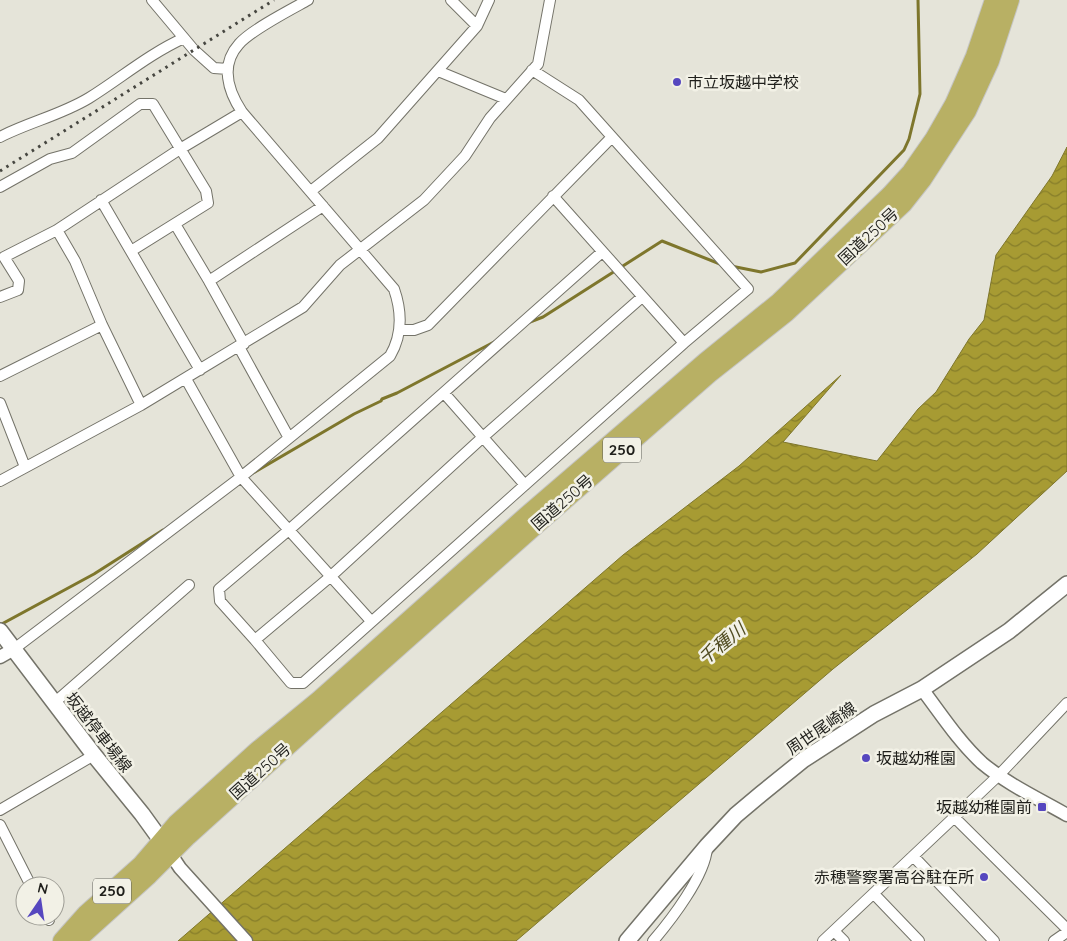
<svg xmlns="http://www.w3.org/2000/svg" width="1067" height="941" font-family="Quicksand,'Noto Sans JP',sans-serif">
  <defs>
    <pattern id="water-waves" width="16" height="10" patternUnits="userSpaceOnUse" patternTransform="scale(1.25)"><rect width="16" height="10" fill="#a79b33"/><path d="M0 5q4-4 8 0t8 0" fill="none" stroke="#877e2a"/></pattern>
  </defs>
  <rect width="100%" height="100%" fill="#e5e4d9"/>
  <path fill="url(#water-waves)" stroke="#7e762c" d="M 1067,147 L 1067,471 L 977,554 L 833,669 L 516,941 L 178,941 L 623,555 L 739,466 L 841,375 L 783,442 L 877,461 L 918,409 L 936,392 L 969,339 L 984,320 L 996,255 L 1052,176 Z"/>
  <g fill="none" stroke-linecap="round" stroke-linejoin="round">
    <path stroke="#7e762c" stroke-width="3" d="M 731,266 L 761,272 L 795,263 L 904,150 L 909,139 L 920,94 L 918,0
      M 530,322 L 543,317 L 662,241 L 720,264
      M 253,473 L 354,414 L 381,401 L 382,399 L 397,393 L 494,342
      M 0,625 L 94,574 L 163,530"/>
    <g stroke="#747369" stroke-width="12">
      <path id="minor" d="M 152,0 L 194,50 L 214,68 L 228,69
        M 451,0 L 477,26
        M 532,70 L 579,100 L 748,289 L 684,343
        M 438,71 L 506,99
        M 0,137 C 29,122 61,115 89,98 C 121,78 149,54 184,38
        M 0,187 L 50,159 L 72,153 L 140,104 L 153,104 L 206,191 L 208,203 L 131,251
        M 311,191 L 378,138 L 477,26 L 489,0
        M 101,200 L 200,370
        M 175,224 L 209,281 L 244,344
        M 57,230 L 75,261 L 102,325 L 141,405
        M 602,252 L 290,529 L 219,589 L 220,601 L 255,640 L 330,577 L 483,437 L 642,297
        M 209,281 L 323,206
        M 0,297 L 18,290 L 19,281 L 4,257 L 57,230 L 180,149 L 242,112
        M 400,330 L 414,330 L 428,325 L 612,137
        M 239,347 L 289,438
        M 0,376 L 102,325
        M 186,379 L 241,477 L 371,621
        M 444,393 L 525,485
        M 0,403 L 25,467
        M 0,481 L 141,405 L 303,307 L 340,265 L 424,200 L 465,156 L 490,118 L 538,64 L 550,0
        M 255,640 L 291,683 L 303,683 L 684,343 L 553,196
        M 14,649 L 241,477 L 390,356 C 403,334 402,312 394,289 L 242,112 C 228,91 220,65 239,44 C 251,30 290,10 308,0
        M 54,703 L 189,585
        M 0,810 L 94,755
        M 954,817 L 1067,929
        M 0,825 L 31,886
        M 913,856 L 994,941
        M 874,894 L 919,941
        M 47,916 L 49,920
        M 834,931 L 844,941
        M 653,941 C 671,920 705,876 707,848
        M 823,941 L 999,775 L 1067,703
        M 1054,941 L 1067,932"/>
    </g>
    <g stroke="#747369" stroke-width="15">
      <path id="tertiary" d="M 0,657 L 14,649
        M 922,689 C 941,714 959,742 982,763 C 1007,784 1039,799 1067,815
        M 170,853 L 180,868 L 246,941"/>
    </g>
    <g stroke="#747369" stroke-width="18">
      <path id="secondary" d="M 0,631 L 94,755 L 142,814 L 168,850
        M 627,941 L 707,846 L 736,815 L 761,794 L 803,760 L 874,714 L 922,689 L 1009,631 L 1067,584"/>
    </g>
    <g stroke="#c5c5c4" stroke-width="20">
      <path id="trunk" d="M 62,941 L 86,914 L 141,865 L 176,824 L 258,750 L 319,700 L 526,516 L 705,362 L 779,302 L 890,195 L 911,172 L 934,139 L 954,104 L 975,56 L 994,0
        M 76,941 L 149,875 L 188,836 L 331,707 L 535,526 L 709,374 L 786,313 L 903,204 L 922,180 L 967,111 L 990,61 L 1010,0"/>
    </g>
    <use href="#minor" stroke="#fff" stroke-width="10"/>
    <use href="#tertiary" stroke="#fff" stroke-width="12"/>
    <use href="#secondary" stroke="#fff" stroke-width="15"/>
    <use href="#trunk" stroke="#b8b064" stroke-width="18"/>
    <path stroke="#464640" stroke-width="3" stroke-dasharray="2.5 5" stroke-linecap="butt" d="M 0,171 L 274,0"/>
  </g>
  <g fill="#5647bf" stroke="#f2f1e6" stroke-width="2">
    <circle cx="677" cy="82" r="5"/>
    <circle cx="866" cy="758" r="5"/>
    <rect x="1037" y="802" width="10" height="10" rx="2.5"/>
    <circle cx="984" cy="877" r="5"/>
  </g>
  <g text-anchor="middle" stroke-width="5" stroke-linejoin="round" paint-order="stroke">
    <g fill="#f2f1e6" stroke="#5e5e58" stroke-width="1">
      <rect x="603" y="437.5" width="38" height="25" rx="4"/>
      <rect x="93" y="878.5" width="38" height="25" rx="4"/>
    </g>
    <g font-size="15" font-weight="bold" fill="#1f1f1b">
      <text x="622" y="455">250</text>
      <text x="112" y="896">250</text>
    </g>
    <g font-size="16" fill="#1f1f1b" stroke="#f2f1e6" text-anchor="start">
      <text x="687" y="88">市立坂越中学校</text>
      <text x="876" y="764">坂越幼稚園</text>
      <text x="1032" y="813" text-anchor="end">坂越幼稚園前</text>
      <text x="974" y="883" text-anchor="end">赤穂警察署高谷駐在所</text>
    </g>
    <g font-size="16" fill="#1f1f1b" stroke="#f2f1e6">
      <text transform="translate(868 236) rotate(-43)" y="6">国道250号</text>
      <text transform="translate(562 502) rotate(-41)" y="6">国道250号</text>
      <text transform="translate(821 728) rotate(-34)" y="6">周世尾崎線</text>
      <text transform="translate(99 732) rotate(52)" y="6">坂越停車場線</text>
      <text transform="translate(260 771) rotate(-42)" y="6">国道250号</text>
    </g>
    <g font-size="18" font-style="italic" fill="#514c22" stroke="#f2f1e6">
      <text transform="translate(722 644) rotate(-39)" y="6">千種川</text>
    </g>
  </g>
  <g transform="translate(40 901) rotate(13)"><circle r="24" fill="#f2f1e6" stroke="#9e9d95"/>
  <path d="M0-4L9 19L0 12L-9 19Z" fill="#5647bf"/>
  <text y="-8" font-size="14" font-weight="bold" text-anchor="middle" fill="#1f1f1b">N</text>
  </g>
</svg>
